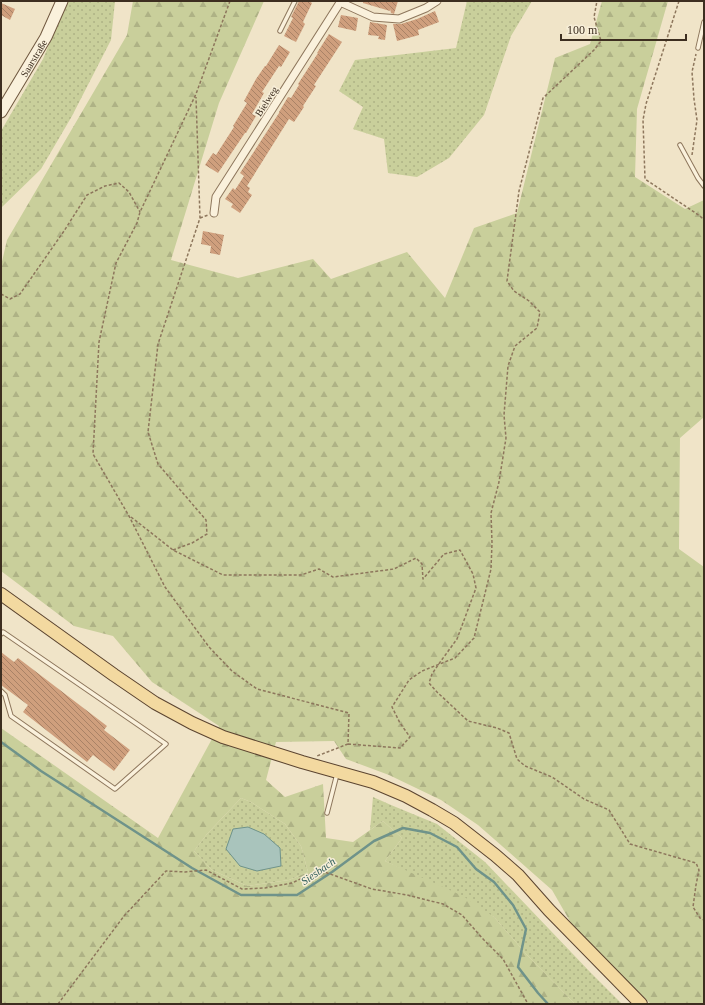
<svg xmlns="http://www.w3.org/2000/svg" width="705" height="1005" font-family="'Times New Roman',serif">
  <defs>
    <pattern id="grass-dots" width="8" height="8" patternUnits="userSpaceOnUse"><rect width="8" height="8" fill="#c9cf9b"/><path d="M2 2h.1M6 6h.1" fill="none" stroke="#aeb285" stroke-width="1.8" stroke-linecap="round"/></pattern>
    <pattern id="forest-firs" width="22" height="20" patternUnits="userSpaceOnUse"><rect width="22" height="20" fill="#c9cf9b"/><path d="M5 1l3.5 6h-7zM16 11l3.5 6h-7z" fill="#aeb285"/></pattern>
    <pattern id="building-back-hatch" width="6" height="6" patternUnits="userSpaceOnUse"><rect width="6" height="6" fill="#cf9f7d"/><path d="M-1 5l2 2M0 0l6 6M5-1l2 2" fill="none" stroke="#a98266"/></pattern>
  </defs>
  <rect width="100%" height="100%" fill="#f0e4c8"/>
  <path fill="url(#grass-dots)" d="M 67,1 L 115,1 L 111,40 L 72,116 L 41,169 L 1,208 L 1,131 L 43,59 Z
    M 467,1 L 532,1 L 511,36 L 484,115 L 449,158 L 417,177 L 388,173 L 384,139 L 353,129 L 363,107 L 339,91 L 355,60 L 456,48 Z
    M 373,797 L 391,805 L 437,824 L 485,862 L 591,973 L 622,1004 L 575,1004 L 527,955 L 494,917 L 420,878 L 385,861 L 402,838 L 383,821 L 370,830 Z
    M 241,798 L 251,802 L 285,824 L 301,846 L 308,872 L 289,880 L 247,886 L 212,870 L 194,851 L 207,834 Z"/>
  <path fill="url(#forest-firs)" fill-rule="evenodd" d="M 133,1 L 264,1 L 219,103 L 171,260 L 238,278 L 313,259 L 331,279 L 407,252 L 445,298 L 474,228 L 517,213 L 555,58 L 590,44 L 602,1 L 668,1 L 637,109 L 635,177 L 685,209 L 704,200 L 704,417 L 680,438 L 679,549 L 704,567 L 704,1004 L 651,1004 L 612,967 L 575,930 L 552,890 L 478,825 L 441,800 L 389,775 L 346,759 L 334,741 L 276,742 L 266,780 L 285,797 L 323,784 L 326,838 L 353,842 L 383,821 L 402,838 L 385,861 L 463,896 L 494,917 L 527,955 L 575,1004 L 1,1004 L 1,728 L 158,838 L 219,726 L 152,682 L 113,636 L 74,626 L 1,571 L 1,266 L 7,240 L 127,35 ZM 241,798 L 251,802 L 285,824 L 301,846 L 308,872 L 289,880 L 247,886 L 212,870 L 194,851 L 207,834 Z"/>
  <path fill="#a9c4bc" stroke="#6f938a" d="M 248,827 L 264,834 L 280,848 L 281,866 L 257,871 L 240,866 L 226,849 L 233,829 Z"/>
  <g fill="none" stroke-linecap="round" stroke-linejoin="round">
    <path stroke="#6f938a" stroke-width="2.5" d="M 1,742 L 41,771 L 192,868 L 241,895 L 297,895 L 332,872 L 374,841 L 403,828 L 430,833 L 457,847 L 476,869 L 494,882 L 513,905 L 526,929 L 518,967 L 538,993 L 548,1004"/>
  </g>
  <path fill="url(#building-back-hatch)" d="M 299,1 L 309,1 L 312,3 L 303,22 L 305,24 L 296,42 L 284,36 L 293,18 L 291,17 Z
    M 363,1 L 398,1 L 394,14 L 391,13 L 390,9 L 390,11 L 363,3 Z
    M 1,3 L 15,9 L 10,20 L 1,15 Z
    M 435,11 L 439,22 L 418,30 L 419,35 L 397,41 L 393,24 L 401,24 L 417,19 Z
    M 341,15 L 358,18 L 356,31 L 338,27 Z
    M 370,22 L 387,25 L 385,40 L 378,39 L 379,36 L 368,35 Z
    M 329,34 L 342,42 L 314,85 L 316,86 L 303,106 L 304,107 L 294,122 L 289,119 L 247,186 L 250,188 L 248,192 L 252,195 L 240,213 L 231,207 L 233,204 L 225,199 L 233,188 L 235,190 L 244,176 L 240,173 L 279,113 L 279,112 L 288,97 L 291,98 L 299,85 L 298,84 L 318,53 L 317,53 Z
    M 279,45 L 290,52 L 281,67 L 279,66 L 262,92 L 264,93 L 252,114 L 256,116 L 246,133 L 245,133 L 218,173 L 205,165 L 213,153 L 216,155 L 234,127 L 233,126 L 247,103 L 244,101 L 256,79 L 265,66 L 266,66 Z
    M 203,231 L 224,235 L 220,255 L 210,253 L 211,246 L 201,244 Z
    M 1,652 L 14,662 L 18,658 L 107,726 L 104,730 L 130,750 L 114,771 L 93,755 L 87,762 L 23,712 L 28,705 L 1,685 Z"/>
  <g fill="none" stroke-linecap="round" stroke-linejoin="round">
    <g stroke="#8d765c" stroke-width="5.5">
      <path id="lane" d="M 280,31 L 295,1
        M 698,48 L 704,22
        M 680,145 L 698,178 L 704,186
        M 1,634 L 3,632 L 166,744 L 115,789 L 11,716 L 5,695 L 1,691
        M 327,813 L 337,774"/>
    </g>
    <g stroke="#8d765c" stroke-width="9">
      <path id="street" d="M 340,2 L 373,17 L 399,19 L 426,8 L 437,1
        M 214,213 L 216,197 L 341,1"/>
    </g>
    <g stroke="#6f573f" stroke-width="13">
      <g id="secondary">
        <path id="s1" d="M 1,112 L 46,37 L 62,1"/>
      </g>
    </g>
    <g stroke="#5b4430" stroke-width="14">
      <path id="primary" d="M 1,594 L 114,675 L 155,703 L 192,723 L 223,737 L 302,762 L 373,782 L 406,796 L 432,810 L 454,823 L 495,855 L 518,875 L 549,910 L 641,1004"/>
    </g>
    <path stroke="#8d765c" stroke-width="1.5" stroke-dasharray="3 2" stroke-linecap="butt" d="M 230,1 L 196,94 L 140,212 L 137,223 L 116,263 L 99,342 L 93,454 L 129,516 L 165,587 L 209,647 L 232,671 L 257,689 L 349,713 L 348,744 L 317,756
      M 679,1 L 646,104 L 643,120 L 645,179 L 700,216 L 704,220
      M 692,155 L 697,120 L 694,99 L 692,72 L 696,54
      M 200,218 L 208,215
      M 1,294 L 10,299 L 20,294 L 64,231 L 87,195 L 105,186 L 119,183 L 129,192 L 140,212
      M 131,517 L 173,550 L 223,575 L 301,575 L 319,569 L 333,577 L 394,569 L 416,558 L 422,564 L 423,579 L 444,554 L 460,550 L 473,574 L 476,588 L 457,639 L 438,665 L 432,674 L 429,683 L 437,692 L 468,721 L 497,728 L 509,733 L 517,759 L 525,766 L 552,777 L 584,799 L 609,810 L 630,844 L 696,863 L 699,870 L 696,885 L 693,907 L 700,918 L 704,920
      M 173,550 L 192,543 L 207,534 L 206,520 L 158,464 L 148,432 L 158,344 L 200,218 L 196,97
      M 348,744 L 400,748 L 410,737 L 400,723 L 392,707 L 409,680 L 422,671 L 455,658 L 474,638 L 491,569 L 492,543 L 491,513 L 499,482 L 506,438 L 504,415 L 508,366 L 515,346 L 537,328 L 540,312 L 529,301 L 514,291 L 507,281 L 519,191 L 543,98 L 594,50 L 601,41 L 594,17 L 597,1
      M 58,1004 L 124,916 L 166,871 L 185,872 L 206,870 L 242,889 L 265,888 L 292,883 L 319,870 L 372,889 L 407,895 L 443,904 L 462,915 L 482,938 L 503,959 L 528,1004"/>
    <use href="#lane" stroke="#faf1dc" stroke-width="3.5"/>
    <use href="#street" stroke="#faf1dc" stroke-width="7"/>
    <use href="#secondary" stroke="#faf1dc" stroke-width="11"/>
    <use href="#primary" stroke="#f3d9a0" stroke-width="12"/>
  </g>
  <g text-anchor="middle" stroke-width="3" stroke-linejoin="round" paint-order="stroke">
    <g font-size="10" fill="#3d2e20" stroke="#f7eed8">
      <text dy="4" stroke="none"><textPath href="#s1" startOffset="63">Saarstraße</textPath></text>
      <text transform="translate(266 101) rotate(-57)" y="4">Bielweg</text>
    </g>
    <g font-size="11" font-style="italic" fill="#2f5d5a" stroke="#f7eed8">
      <text transform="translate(318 871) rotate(-35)" y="4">Siesbach</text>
    </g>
  </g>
  <rect width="705" height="1005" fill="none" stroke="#3d2e20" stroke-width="4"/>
  <path d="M561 34v6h125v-6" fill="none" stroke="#3d2e20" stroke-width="2"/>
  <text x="567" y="34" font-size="12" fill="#3d2e20" stroke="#f7eed8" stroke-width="3" paint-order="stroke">100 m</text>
</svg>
